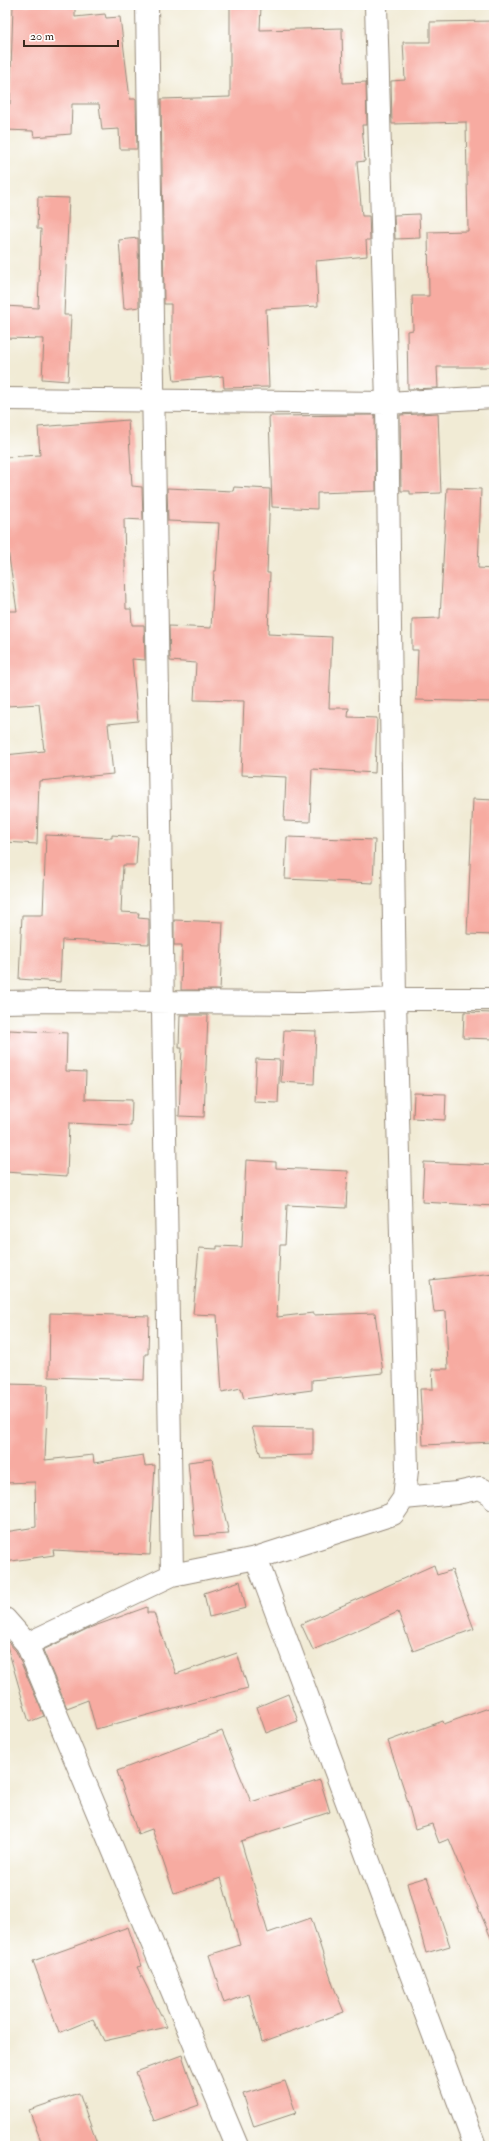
<svg xmlns="http://www.w3.org/2000/svg" width="499" height="2151" font-family="'IM FELL Double Pica',serif">
  <rect width="100%" height="100%" fill="#fff"/>
  <filter id="ink" filterUnits="userSpaceOnUse"><feTurbulence type="fractalNoise" baseFrequency=".025" numOctaves="2"/><feDisplacementMap in="SourceGraphic" scale="8" xChannelSelector="R" yChannelSelector="G"/><feConvolveMatrix kernelMatrix="1 2 1 2 8 2 1 2 1" color-interpolation-filters="sRGB"/></filter>
  <filter id="wash" filterUnits="userSpaceOnUse"><feTurbulence type="fractalNoise" baseFrequency=".012" numOctaves="4" result="noise"/><feDisplacementMap in="SourceGraphic" scale="16" xChannelSelector="R" yChannelSelector="G"/><feGaussianBlur stdDeviation="0.9" result="paint"/><feColorMatrix in="noise" values="0 0 0 0 0 0 0 0 0 0 0 0 0 0 0 0 0 1.4 0 .05"/><feComposite in="paint" operator="in"/></filter>
  <g filter="url(#wash)">
    <rect width="100%" height="100%" fill="#f1ebd5"/>
    <g id="blocks">
      <path fill="#f7aba1" d="M 13,5 L 75,5 L 75,17 L 105,14 L 106,18 L 120,17 L 130,99 L 136,99 L 137,149 L 120,149 L 119,129 L 102,130 L 99,104 L 72,104 L 71,134 L 34,137 L 33,131 L 5,130 L 5,104 L 10,104 Z
        M 230,5 L 261,5 L 260,30 L 342,28 L 343,83 L 366,82 L 367,125 L 362,125 L 365,161 L 357,162 L 362,216 L 369,216 L 370,240 L 366,240 L 367,256 L 316,261 L 318,306 L 266,309 L 269,387 L 224,388 L 223,376 L 174,381 L 171,353 L 171,304 L 164,304 L 161,99 L 230,97 Z
        M 494,21 L 494,90 L 491,90 L 494,168 L 494,367 L 437,367 L 438,388 L 408,389 L 407,331 L 413,330 L 412,296 L 429,296 L 428,232 L 468,231 L 466,122 L 392,124 L 391,81 L 405,80 L 403,42 L 430,42 L 430,22 Z
        M 38,197 L 69,198 L 64,315 L 71,315 L 68,381 L 42,379 L 44,339 L 5,338 L 5,306 L 38,308 L 41,229 L 37,229 Z
        M 419,214 L 420,238 L 395,239 L 394,215 Z
        M 138,238 L 139,307 L 124,309 L 119,240 Z
        M 438,413 L 441,493 L 410,494 L 410,491 L 401,491 L 400,415 Z
        M 375,415 L 376,491 L 317,493 L 317,509 L 272,507 L 269,416 Z
        M 128,420 L 132,486 L 142,487 L 143,520 L 124,519 L 126,609 L 131,609 L 132,625 L 144,625 L 145,660 L 132,659 L 138,721 L 108,724 L 113,774 L 39,781 L 37,844 L 5,842 L 5,755 L 44,751 L 39,704 L 7,706 L 5,611 L 17,611 L 5,530 L 5,457 L 40,455 L 38,427 Z
        M 234,487 L 270,489 L 267,573 L 270,573 L 268,634 L 332,637 L 329,708 L 349,708 L 348,717 L 377,718 L 375,773 L 312,769 L 310,822 L 284,821 L 286,777 L 241,775 L 244,701 L 194,700 L 196,663 L 170,661 L 169,626 L 211,628 L 214,571 L 216,571 L 219,523 L 168,521 L 167,488 L 233,491 Z
        M 447,488 L 481,489 L 478,568 L 494,569 L 494,702 L 416,700 L 418,650 L 412,650 L 412,619 L 440,618 Z
        M 473,799 L 494,800 L 494,935 L 467,934 Z
        M 46,835 L 112,838 L 112,835 L 138,837 L 136,865 L 123,865 L 121,912 L 139,913 L 138,918 L 149,919 L 149,944 L 62,940 L 60,982 L 19,979 L 22,915 L 43,915 Z
        M 287,837 L 375,840 L 373,883 L 285,879 Z
        M 174,920 L 223,922 L 220,990 L 181,990 L 182,945 L 174,945 Z
        M 464,1012 L 494,1013 L 494,1039 L 463,1038 Z
        M 180,1015 L 208,1015 L 204,1117 L 179,1116 L 182,1048 L 179,1048 Z
        M 9,1030 L 67,1033 L 66,1071 L 86,1072 L 85,1099 L 132,1100 L 131,1126 L 69,1123 L 67,1176 L 5,1172 L 5,1106 Z
        M 284,1030 L 316,1031 L 314,1084 L 281,1082 Z
        M 256,1059 L 280,1060 L 278,1103 L 254,1102 Z
        M 414,1093 L 446,1094 L 445,1120 L 413,1118 Z
        M 246,1160 L 276,1162 L 276,1168 L 348,1171 L 346,1208 L 287,1205 L 285,1245 L 280,1245 L 277,1317 L 313,1313 L 313,1315 L 375,1313 L 383,1373 L 312,1380 L 312,1390 L 244,1399 L 241,1388 L 222,1392 L 217,1315 L 193,1314 L 199,1248 L 217,1249 L 217,1246 L 242,1247 Z
        M 424,1162 L 494,1165 L 494,1206 L 422,1202 Z
        M 494,1273 L 494,1442 L 423,1445 L 420,1389 L 433,1389 L 432,1369 L 448,1369 L 446,1311 L 434,1312 L 430,1280 Z
        M 50,1313 L 149,1316 L 148,1354 L 145,1354 L 144,1380 L 49,1377 Z
        M 6,1384 L 48,1385 L 45,1460 L 93,1455 L 94,1463 L 143,1455 L 145,1466 L 155,1465 L 150,1555 L 53,1550 L 54,1555 L 5,1562 L 5,1532 L 36,1527 L 35,1482 L 5,1483 Z
        M 252,1427 L 313,1428 L 313,1455 L 261,1456 Z
        M 212,1459 L 229,1534 L 195,1536 L 188,1462 Z
        M 434,1565 L 437,1575 L 452,1570 L 474,1629 L 413,1651 L 398,1612 L 313,1650 L 301,1624 Z
        M 240,1581 L 246,1608 L 209,1617 L 204,1593 Z
        M 147,1607 L 147,1613 L 154,1613 L 176,1674 L 237,1653 L 248,1688 L 96,1729 L 88,1700 L 67,1708 L 43,1650 L 89,1628 Z
        M 6,1642 L 8,1642 L 16,1651 L 44,1716 L 29,1722 Z
        M 288,1694 L 298,1721 L 266,1733 L 257,1707 Z
        M 494,1706 L 494,1945 L 449,1839 L 439,1843 L 432,1824 L 415,1829 L 404,1789 L 388,1741 L 443,1721 L 444,1724 Z
        M 222,1731 L 251,1802 L 320,1780 L 330,1812 L 241,1841 L 268,1933 L 311,1918 L 333,1985 L 344,2012 L 262,2042 L 249,1994 L 224,2003 L 209,1955 L 240,1945 L 221,1878 L 174,1893 L 152,1829 L 138,1834 L 117,1771 Z
        M 427,1877 L 450,1946 L 426,1953 L 407,1883 Z
        M 128,1927 L 141,1966 L 137,1967 L 167,2027 L 104,2041 L 93,2019 L 59,2033 L 33,1961 Z
        M 182,2055 L 199,2105 L 154,2121 L 136,2072 Z
        M 285,2081 L 296,2113 L 254,2127 L 243,2094 Z
        M 79,2093 L 98,2146 L 43,2146 L 29,2110 Z"/>
    </g>
  </g>
  <g filter="url(#ink)">
    <use href="#blocks" fill-opacity="0" stroke="#968a7a" stroke-width="1"/>
    <g fill="none" stroke-linecap="round" stroke-linejoin="round">
      <g stroke="#968a7a" stroke-width="24">
        <path id="street" d="M 147,5 L 172,1575
          M 5,399 L 387,403 L 494,397
          M 5,1002 L 53,1001 L 304,1003 L 395,999 L 494,999
          M 404,1498 L 457,1493 L 480,1488 L 491,1494 L 494,1499
          M 256,1558 L 475,2146
          M 5,1619 L 27,1644 L 237,2146
          M 27,1644 L 172,1575 L 256,1558 L 393,1514 L 404,1498 L 407,1470 L 395,999 L 387,403 L 376,5"/>
      </g>
      <use href="#street" stroke="#fff" stroke-width="22"/>
    </g>
  </g>
  <rect width="499" height="2151" fill="none" stroke="#fff" stroke-width="20"/>
  <path d="M24 40v6h94v-6" fill="none" stroke="#3b2a1e" stroke-width="2"/>
  <text x="30" y="40" font-size="12" fill="#3b2a1e" stroke="#ffffff" stroke-width="3" paint-order="stroke">20 m</text>
</svg>
